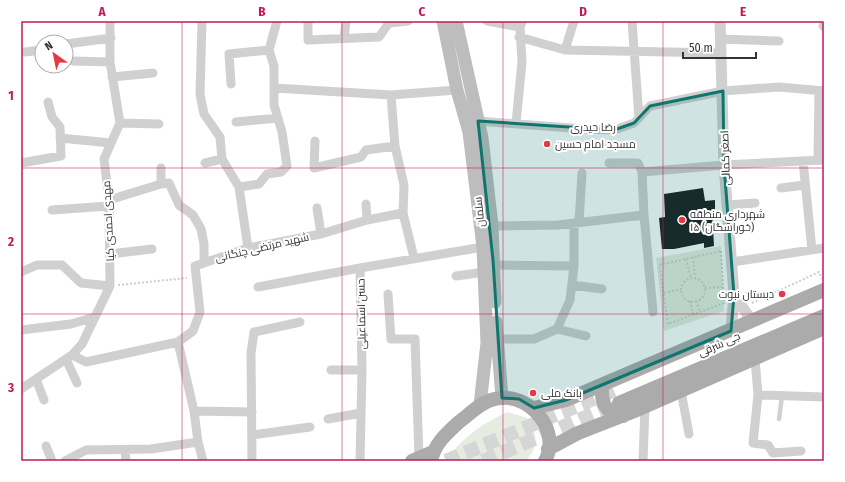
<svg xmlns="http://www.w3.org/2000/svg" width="845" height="482" font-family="'Fira Sans Condensed',Cairo,sans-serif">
  <rect width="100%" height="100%" fill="#fff"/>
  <path fill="#e6ecdf" d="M 721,246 L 724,311 L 664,331 L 656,258 Z
    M 508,412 L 527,418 C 538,434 539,445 526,461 L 446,461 C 461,438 484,422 508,412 Z"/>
  <path fill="#1a1a1a" d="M 703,188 L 705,201 L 715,200 L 715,210 L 712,210 L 714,246 L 704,248 L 704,243 L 674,249 L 662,249 L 659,218 L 665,217 L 664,194 Z"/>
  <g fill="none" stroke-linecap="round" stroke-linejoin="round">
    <path stroke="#d6d6d6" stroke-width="14" stroke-dasharray="14 7" stroke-linecap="butt" d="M 446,461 L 615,390
      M 483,461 L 616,404"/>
    <path stroke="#cdcdcd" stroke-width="2" stroke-dasharray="2 2" stroke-linecap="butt" d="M 721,251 L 724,303 L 668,324 L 659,265 Z
      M 693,257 L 695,278
      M 686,259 L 691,278
      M681 290a12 12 0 1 1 24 0a12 12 0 1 1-24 0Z
      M 118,285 L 187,278
      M 705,288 L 722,287
      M 664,293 L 681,289
      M 690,301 L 693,315
      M 696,301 L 700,312
      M 752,303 L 819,272 L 822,279"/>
    <path stroke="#d0d0d0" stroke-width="4.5" d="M 779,419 L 782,396"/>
    <path stroke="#d0d0d0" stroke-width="9" d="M 202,21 L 200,94 L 204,114 L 220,137 L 222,159 L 239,187 L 248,248
      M 277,21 L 269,50 L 274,66 L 274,88 L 391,95 L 395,146 L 404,185 L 403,213 L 414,258
      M 308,21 L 308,40 L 379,37 L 389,23 L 408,21
      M 487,21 L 520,27 L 522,22
      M 632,21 L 639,118
      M 823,26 L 824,26
      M 519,37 L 565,50 L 720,53
      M 344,38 L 346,21
      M 720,39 L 779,41
      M 66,44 L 111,38
      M 565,50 L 574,21
      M 25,52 L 42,50
      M 73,61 L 110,62
      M 112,77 L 153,73
      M 231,84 L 229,54 L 269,50
      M 391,95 L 457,90
      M 478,121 L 584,129 L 614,130 L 634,123 L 650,106 L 723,91 L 779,87 L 824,91
      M 236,122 L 278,118
      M 120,123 L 159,124
      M 516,123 L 522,62 L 520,27
      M 60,138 L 111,143
      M 315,141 L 314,168 L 361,157 L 366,150 L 395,146
      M 818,160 L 819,91
      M 803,161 L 812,250
      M 21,163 L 61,156 L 60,127 L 52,117 L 48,102
      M 205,163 L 222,159
      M 609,163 L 638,163 L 642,172
      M 161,184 L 161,168
      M 239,187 L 259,184 L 267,174 L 281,172 L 287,166 L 282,132 L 274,105 L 274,88
      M 781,188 L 805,185
      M 109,200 L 161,184 L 169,183 L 179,205 L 193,215 L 201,229 L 204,244 L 204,261
      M 366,204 L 367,220
      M 727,205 L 755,203
      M 317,208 L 321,234
      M 52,210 L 109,206
      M 644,215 L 653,312
      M 579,222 L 582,173
      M 492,226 L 558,225 L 644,215 L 642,172 L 724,165 L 824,160
      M 110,254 L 152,249
      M 732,262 L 824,248
      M 494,265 L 574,266
      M 21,272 L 37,265 L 62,265 L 81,283 L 110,286
      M 456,276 L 485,272
      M 572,285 L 602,289
      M 258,287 L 360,268
      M 388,294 L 391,339 L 415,339 L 419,458
      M 557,329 L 586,336
      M 21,330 L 71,324 L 95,317
      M 496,339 L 534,339 L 557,329 L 570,300 L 574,266 L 574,223
      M 178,342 L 194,411 L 198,442 L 203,461
      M 72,355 L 86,362 L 178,342 L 193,331 L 200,312 L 195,266 L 248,248 L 321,234 L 367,220 L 403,213
      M 66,359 L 77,383
      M 755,359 L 758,395 L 753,443 L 768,445 L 773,453 L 801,451
      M 331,370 L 362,370
      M 36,379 L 44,400
      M 21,389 L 72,355 L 82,344 L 110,286 L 109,200 L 104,159 L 120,123 L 110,62 L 110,21
      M 681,391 L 689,434
      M 758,395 L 824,397
      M 194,411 L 252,412
      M 328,419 L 361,413
      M 252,435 L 310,427
      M 46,446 L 52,461
      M 125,450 L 126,461
      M 65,461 L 86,450 L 151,449 L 198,442
      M 252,461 L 251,353 L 254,332 L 300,322
      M 360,461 L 362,370 L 360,268 L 483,247
      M 643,461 L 645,407"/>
    <path stroke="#d0d0d0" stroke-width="11" d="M 720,21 L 724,165 L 734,295 L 731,331
      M 734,295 L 752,321"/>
    <path stroke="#bdbdbd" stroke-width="13" d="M 443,21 L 457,90 L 469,132 L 483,247 L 487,343 L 480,405
      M 456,21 L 482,138 L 492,226 L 495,302
      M 496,322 L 502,398"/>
    <path stroke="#ababab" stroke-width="14" d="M 602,385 C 601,402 604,413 623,416
      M 619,403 L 824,316
      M 534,408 L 566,400 L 824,290
      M 548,449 L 578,433 L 632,412 L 824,328
      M 412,461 L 433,452
      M 431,461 C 435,443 446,434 459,422 C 472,412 484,399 501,398 C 532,395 561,432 545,461"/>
  </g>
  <path fill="#0f766e" fill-opacity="0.2" stroke="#0f766e" stroke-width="3" stroke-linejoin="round" d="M 723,91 L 724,165 L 734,295 L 731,331 L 566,400 L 534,408 L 519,399 L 502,398 L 493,260 L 478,121 L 614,130 L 634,123 L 650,106 Z"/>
  <path fill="none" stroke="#c2185b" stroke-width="1" stroke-opacity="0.55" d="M 182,21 L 182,461M 342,21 L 342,461M 503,21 L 503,461M 663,21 L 663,461M 21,168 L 824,168M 21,314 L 824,314"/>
  <g fill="#e63946" stroke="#fff" stroke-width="1.5">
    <circle cx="547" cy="144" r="4"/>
    <circle cx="682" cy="220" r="4"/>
    <circle cx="782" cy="294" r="4"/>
    <circle cx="533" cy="393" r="4"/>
  </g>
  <g text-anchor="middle" stroke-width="4" stroke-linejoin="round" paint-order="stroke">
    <g font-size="11" fill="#333" stroke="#fff">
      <text x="593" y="131">رضا حیدری</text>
      <text transform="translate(725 158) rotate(-92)" y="4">اصغر کمالی</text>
      <text transform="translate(479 212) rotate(-96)" y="4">سلمان</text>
      <text transform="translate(108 221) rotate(-93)" y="4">مهدی احمدی کیا</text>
      <text transform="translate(262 247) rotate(-13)" y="4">شهید مرتضی چنگانی</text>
      <text transform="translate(361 314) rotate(-91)" y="4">حسن اسماعیلی</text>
      <text transform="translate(719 344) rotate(-24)" y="4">جی شرقی</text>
    </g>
    <g font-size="11" fill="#333" stroke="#fff" text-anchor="start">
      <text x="555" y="148">مسجد امام حسین</text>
      <text x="690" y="218">شهرداری منطقه<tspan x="690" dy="13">۱۵ (خوراسگان)</tspan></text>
      <text x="774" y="298" text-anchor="end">دبستان نبوت</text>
      <text x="541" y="397">بانک ملی</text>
    </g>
  </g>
  <rect width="845" height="482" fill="none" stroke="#ffffff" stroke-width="44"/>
  <g transform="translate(54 54) rotate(327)"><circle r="19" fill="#ffffff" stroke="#adadad"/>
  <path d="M0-3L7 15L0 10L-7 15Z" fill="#e63946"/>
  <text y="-6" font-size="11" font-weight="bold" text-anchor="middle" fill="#333333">N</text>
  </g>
  <path d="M683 52v6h73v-6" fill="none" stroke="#333333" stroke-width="2"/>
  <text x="689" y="52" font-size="12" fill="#333333" stroke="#ffffff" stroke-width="3" paint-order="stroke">50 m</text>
  <rect x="22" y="22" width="801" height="438" fill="none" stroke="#c2185b" stroke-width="1.5"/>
  <g font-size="13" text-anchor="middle" font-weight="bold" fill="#c2185b">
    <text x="102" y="16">A</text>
    <text x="262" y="16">B</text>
    <text x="422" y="16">C</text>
    <text x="583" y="16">D</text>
    <text x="743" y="16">E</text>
    <text x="11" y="100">1</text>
    <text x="11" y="246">2</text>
    <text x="11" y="392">3</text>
  </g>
</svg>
